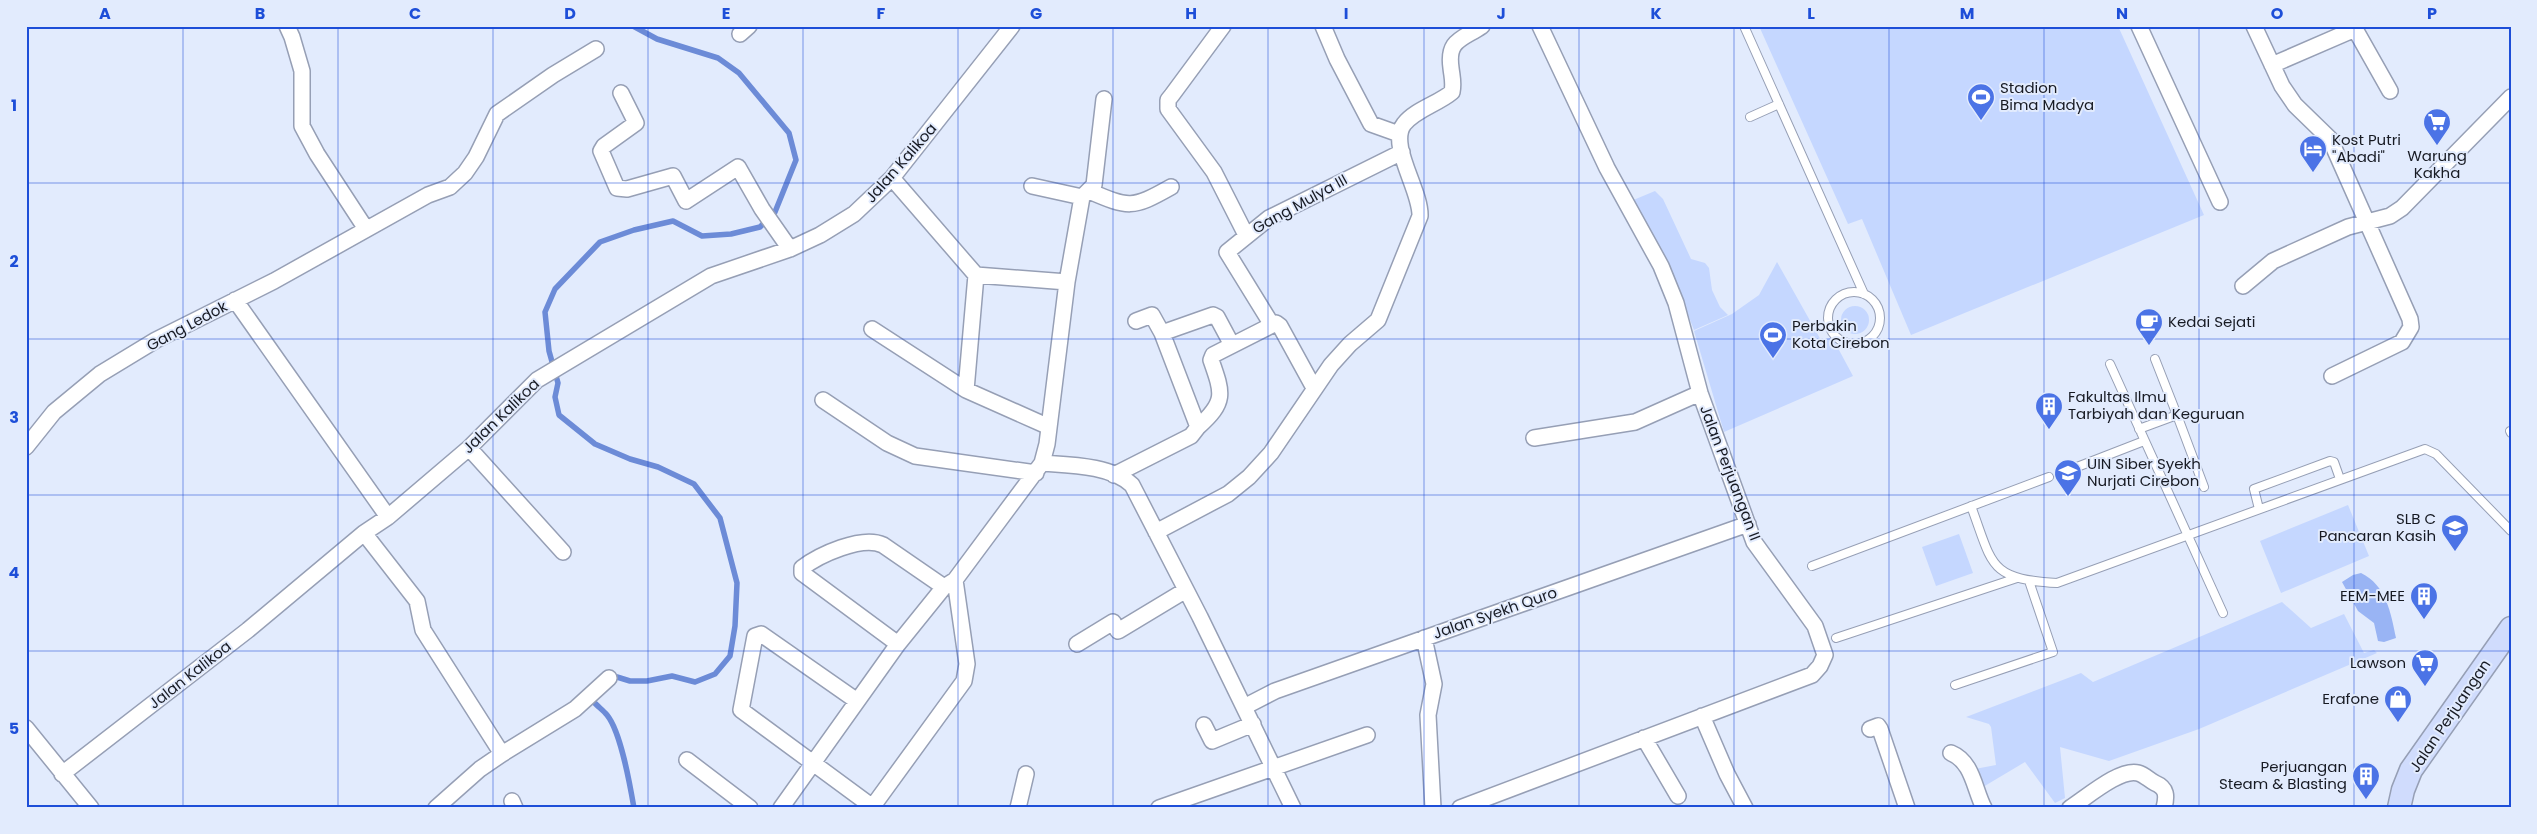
<svg xmlns="http://www.w3.org/2000/svg" width="2537" height="834" font-family="Poppins,sans-serif">
  <rect width="100%" height="100%" fill="#e2ebfd"/>
  <path fill="#c5d7ff" d="M 1759,26 L 2118,26 L 2204,215 L 1911,335 L 1862,219 L 1848,224 Z
    M 1655,191 L 1663,199 L 1691,259 L 1705,263 L 1709,268 L 1712,290 L 1720,307 L 1728,315 L 1694,330 C 1677,284 1657,242 1631,201 Z
    M 1777,262 L 1822,342 L 1832,337 L 1853,376 L 1724,432 L 1694,331 L 1732,314 L 1759,295 Z
    M1841 320a14 14 0 1 1 28 0a14 14 0 1 1-28 0Z
    M 2348,505 L 2369,556 L 2281,593 L 2260,541 Z
    M 1959,534 L 1973,573 L 1936,586 L 1922,547 Z
    M 2282,602 L 2311,628 L 2344,614 L 2364,653 L 2374,650 L 2377,653 L 2199,729 L 2109,761 L 2060,747 L 2065,798 L 2055,803 L 2025,762 L 1983,787 L 1975,769 L 1996,765 L 1991,727 L 1989,724 L 1966,717 L 2081,673 L 2093,682 Z"/>
  <path fill="#99b4f4" d="M 2361,573 C 2386,585 2391,613 2396,638 L 2384,642 L 2378,641 L 2374,623 L 2358,611 L 2342,582 L 2353,575 Z"/>
  <g fill="none" stroke-linecap="round" stroke-linejoin="round">
    <path stroke="#6c8bd7" stroke-width="5.5" d="M 611,682 L 617,677 L 630,681 L 647,681 L 672,676 L 695,682 L 715,674 L 730,656 L 735,626 L 737,583 L 720,518 L 694,484 L 658,467 L 630,459 L 595,444 L 559,415 L 555,397 L 558,383 L 549,351 L 545,312 L 555,289 L 600,242 L 634,230 L 673,221 L 702,236 L 731,234 L 760,227 L 775,212 L 796,160 L 789,133 L 739,73 L 718,58 L 657,39 L 633,26
      M 594,696 L 593,701 C 597,706 603,710 607,715 C 621,732 630,785 634,808"/>
    <g stroke="#969fb5" stroke-width="10">
      <path id="lane" d="M 1744,26 L 1864,294
        M 1750,117 L 1779,104
        M1828 318a26 26 0 1 1 52 0a26 26 0 1 1-52 0Z
        M 2155,359 L 2177,415
        M 2110,364 L 2223,613
        M 2139,429 L 2177,415 L 2204,487
        M 2510,431 L 2511,433
        M 2077,467 L 2144,441
        M 1971,506 C 1993,565 1988,579 2057,583 L 2425,449 L 2436,454 L 2511,531
        M 2259,509 L 2254,489 L 2330,461 L 2334,462 L 2340,479
        M 1812,566 L 2049,477
        M 1836,638 L 2017,578
        M 1955,685 L 2053,652 L 2029,581"/>
    </g>
    <g stroke="#969fb5" stroke-width="18">
      <path id="street" d="M 287,26 L 292,37 L 302,71 L 302,126 L 317,154 L 366,229
        M 1223,26 L 1172,95 L 1168,100 L 1168,109 L 1214,172 L 1246,235
        M 1323,26 L 1337,59 L 1371,124 L 1399,134
        M 2139,26 L 2220,202
        M 2254,26 L 2282,86 L 2295,105 L 2330,139 L 2410,319 L 2411,327 L 2402,342 L 2332,376
        M 740,34 L 749,26
        M 2272,65 L 2355,29 L 2390,91
        M 621,93 L 636,123 L 604,146 L 601,151 L 617,188 L 627,189 L 673,176 L 686,201 L 738,167 L 762,209 L 790,249
        M 892,178 L 976,275 L 966,390
        M 1032,186 L 1082,197
        M 1089,191 C 1129,208 1132,209 1171,187
        M 1067,282 L 1082,197 L 1094,185 L 1104,99
        M 2243,286 L 2273,261 L 2348,227 L 2390,216 L 2402,208 L 2511,97
        M 235,300 L 388,517
        M 1136,321 L 1152,315 L 1162,333
        M 1272,325 L 1227,252 L 1269,218 L 1402,152
        M 872,329 L 966,390 L 1047,426
        M 823,400 L 887,443 L 915,456 L 1036,473
        M 1198,427 C 1226,402 1223,394 1211,360 L 1213,355 L 1276,323 L 1280,326 L 1314,388
        M 1534,438 L 1635,422 L 1700,393
        M 26,447 L 54,412 L 100,374 L 156,340 L 274,281 L 428,195 L 450,187 L 465,173 L 476,157 L 497,114 L 553,75 L 596,49
        M 469,448 L 563,552
        M 1042,463 C 1069,465 1111,465 1132,485 L 1200,617 L 1293,808
        M 1114,475 L 1191,436 L 1198,427 L 1162,333 L 1213,315 L 1217,317 L 1232,345
        M 1156,532 L 1228,494 L 1249,477 L 1271,453 L 1331,365 L 1350,344 L 1378,320 L 1420,216 C 1421,190 1388,145 1404,124 C 1416,109 1438,104 1452,92 C 1454,83 1452,77 1451,68 C 1447,40 1461,40 1482,26
        M 364,533 L 417,601 L 423,630 L 502,754 L 480,769 L 436,808
        M 1424,638 L 1434,684 L 1428,715 L 1433,808
        M 898,644 L 802,573 L 802,568 C 819,555 862,535 883,545 L 944,587
        M 1077,644 L 1113,622 L 1118,631 L 1186,590
        M 857,701 L 761,634 L 755,636 L 741,710 L 874,808
        M 1244,707 L 1275,691 L 1748,524
        M 1702,716 L 1727,774 L 1745,808
        M 1204,725 L 1212,741 L 1253,724
        M 26,728 L 91,808
        M 1870,729 L 1878,726 L 1880,729 L 1907,808
        M 1644,738 L 1678,796
        M 1951,753 C 1973,762 1974,789 1984,808
        M 502,754 L 575,709 L 609,678
        M 687,760 L 750,808
        M 62,774 L 248,630 L 364,533 L 388,517 L 469,448 L 537,380 L 711,276 L 790,249 L 820,235 L 854,214 L 892,178 L 1012,26
        M 512,801 L 515,808
        M 873,806 L 964,681 L 967,664 L 955,580
        M 781,808 L 898,644 L 944,587 L 955,580 L 1042,463 L 1047,444 L 1067,282 L 976,275
        M 1018,808 L 1026,774
        M 1159,808 L 1367,735
        M 1460,808 L 1812,675 L 1820,666 L 1825,655 L 1815,626 L 1754,542 L 1700,393 L 1676,303 L 1661,266 L 1607,168 L 1540,26
        M 2070,808 C 2086,798 2120,768 2138,773 C 2145,775 2149,780 2155,783 C 2167,788 2167,796 2164,808"/>
    </g>
    <g stroke="#969fb5" stroke-width="25">
      <path id="secondary" d="M 2399,808 L 2403,790 L 2411,770 L 2511,628"/>
    </g>
    <use href="#lane" stroke="#fff" stroke-width="8"/>
    <use href="#street" stroke="#fff" stroke-width="15"/>
    <use href="#secondary" stroke="#d0dcfd" stroke-width="22"/>
  </g>
  <path fill="none" stroke="#1d4ed8" stroke-width="1" stroke-opacity="0.55" d="M 183,26 L 183,808M 338,26 L 338,808M 493,26 L 493,808M 648,26 L 648,808M 803,26 L 803,808M 958,26 L 958,808M 1113,26 L 1113,808M 1268,26 L 1268,808M 1424,26 L 1424,808M 1579,26 L 1579,808M 1734,26 L 1734,808M 1889,26 L 1889,808M 2044,26 L 2044,808M 2199,26 L 2199,808M 2354,26 L 2354,808M 26,183 L 2511,183M 26,339 L 2511,339M 26,495 L 2511,495M 26,651 L 2511,651"/>
  <defs>
    <g id="stadium-pin" transform="scale(1.4375)"><path d="M0 17L-7.5 6A9.5 9.5 0 1 1 7.5 6Z" fill="#4b73e6" stroke="#e2ebfd"/><path d="M0-5a6.5 5 0 1 0 0 10a6.5 5 0 1 0 0-10ZM-3.5-1.8h7v3.6h-7Z" fill="#fff"/></g>
    <g id="supermarket-pin" transform="scale(1.4375)"><path d="M0 17L-7.5 6A9.5 9.5 0 1 1 7.5 6Z" fill="#4b73e6" stroke="#e2ebfd"/><path d="M-6-5.5h2.5l.6 2H6L4.5 2H-2.5L-4.4-4H-6ZM-1.5 3.2a1.3 1.3 0 1 0 .1 0ZM3 3.2a1.3 1.3 0 1 0 .1 0Z" fill="#fff"/></g>
    <g id="hotel-pin" transform="scale(1.4375)"><path d="M0 17L-7.5 6A9.5 9.5 0 1 1 7.5 6Z" fill="#4b73e6" stroke="#e2ebfd"/><path d="M-6-4.5h1.5V1H6V5H4.5V3h-9V5H-6ZM-4 0a1.8 1.8 0 1 1 3.6 0ZM.5 0V-2.5h3Q6-2.5 6 0Z" fill="#fff"/></g>
    <g id="cafe-pin" transform="scale(1.4375)"><path d="M0 17L-7.5 6A9.5 9.5 0 1 1 7.5 6Z" fill="#4b73e6" stroke="#e2ebfd"/><path d="M-5.5-4.5H6V0H3Q3 3.5 0 3.5H-2.5Q-5.5 3.5-5.5 0ZM3-3.2v2h1.7v-2ZM-6 4.5H4V6H-6Z" fill="#fff"/></g>
    <g id="building-pin" transform="scale(1.4375)"><path d="M0 17L-7.5 6A9.5 9.5 0 1 1 7.5 6Z" fill="#4b73e6" stroke="#e2ebfd"/><path d="M-4-6H4V6H1V3H-1V6H-4ZM-2.5-4.3h1.7v1.8h-1.7ZM.8-4.3h1.7v1.8H.8ZM-2.5-1h1.7V.8h-1.7ZM.8-1h1.7V.8H.8Z" fill="#fff"/></g>
    <g id="university-pin" transform="scale(1.4375)"><path d="M0 17L-7.5 6A9.5 9.5 0 1 1 7.5 6Z" fill="#4b73e6" stroke="#e2ebfd"/><path d="M0-5L7-2L0 1L-7-2ZM-4 1L0 2.5L4 1V4Q0 6-4 4Z" fill="#fff"/></g>
    <g id="school-pin" transform="scale(1.4375)"><path d="M0 17L-7.5 6A9.5 9.5 0 1 1 7.5 6Z" fill="#4b73e6" stroke="#e2ebfd"/><path d="M0-5L7-2L0 1L-7-2ZM-4 1L0 2.5L4 1V4Q0 6-4 4Z" fill="#fff"/></g>
    <g id="shop-pin" transform="scale(1.4375)"><path d="M0 17L-7.5 6A9.5 9.5 0 1 1 7.5 6Z" fill="#4b73e6" stroke="#e2ebfd"/><path d="M-5-2.5h2.3a2.7 3.5 0 0 1 5.4 0H5L5.5 6h-11ZM-1.5-2.5h3a1.5 2.3 0 0 0-3 0Z" fill="#fff"/></g>
  </defs>
  <g fill-rule="evenodd">
    <use href="#stadium-pin" x="1981" y="97"/>
    <use href="#supermarket-pin" x="2437" y="122"/>
    <use href="#hotel-pin" x="2313" y="149"/>
    <use href="#cafe-pin" x="2149" y="322"/>
    <use href="#stadium-pin" x="1773" y="335"/>
    <use href="#building-pin" x="2049" y="406"/>
    <use href="#university-pin" x="2068" y="473"/>
    <use href="#school-pin" x="2455" y="528"/>
    <use href="#building-pin" x="2424" y="596"/>
    <use href="#supermarket-pin" x="2425" y="663"/>
    <use href="#shop-pin" x="2398" y="699"/>
    <use href="#building-pin" x="2366" y="776"/>
  </g>
  <g text-anchor="middle" stroke-width="4" stroke-linejoin="round" paint-order="stroke">
    <g font-size="15" fill="#171a23" stroke="#e2ebfd" text-anchor="start">
      <text x="2000" y="93">Stadion<tspan x="2000" dy="17">Bima Madya</tspan></text>
      <text x="2332" y="145">Kost Putri<tspan x="2332" dy="17">"Abadi"</tspan></text>
      <text x="2437" y="161" text-anchor="middle">Warung<tspan x="2437" dy="17">Kakha</tspan></text>
      <text x="2168" y="327">Kedai Sejati</text>
      <text x="1792" y="331">Perbakin<tspan x="1792" dy="17">Kota Cirebon</tspan></text>
      <text x="2068" y="402">Fakultas Ilmu<tspan x="2068" dy="17">Tarbiyah dan Keguruan</tspan></text>
      <text x="2087" y="469">UIN Siber Syekh<tspan x="2087" dy="17">Nurjati Cirebon</tspan></text>
      <text x="2436" y="524" text-anchor="end">SLB C<tspan x="2436" dy="17">Pancaran Kasih</tspan></text>
      <text x="2405" y="601" text-anchor="end">EEM-MEE</text>
      <text x="2406" y="668" text-anchor="end">Lawson</text>
      <text x="2379" y="704" text-anchor="end">Erafone</text>
      <text x="2347" y="772" text-anchor="end">Perjuangan<tspan x="2347" dy="17">Steam &amp; Blasting</tspan></text>
    </g>
    <g font-size="15" fill="#171a23" stroke="#e2ebfd">
      <text transform="translate(901 163) rotate(-49)" y="5">Jalan Kalikoa</text>
      <text transform="translate(1300 204) rotate(-29)" y="5">Gang Mulya III</text>
      <text transform="translate(187 326) rotate(-28)" y="5">Gang Ledok</text>
      <text transform="translate(501 416) rotate(-44)" y="5">Jalan Kalikoa</text>
      <text transform="translate(1730 473) rotate(69)" y="5">Jalan Perjuangan II</text>
      <text transform="translate(1495 613) rotate(-19)" y="5">Jalan Syekh Quro</text>
      <text transform="translate(190 675) rotate(-38)" y="5">Jalan Kalikoa</text>
      <text transform="translate(2450 716) rotate(-56)" y="5">Jalan Perjuangan</text>
    </g>
  </g>
  <rect width="2537" height="834" fill="none" stroke="#e2ebfd" stroke-width="55"/>
  <rect x="28" y="28" width="2482" height="778" fill="none" stroke="#1d4ed8" stroke-width="2"/>
  <g font-size="16" text-anchor="middle" font-weight="bold" fill="#1d4ed8">
    <text x="105" y="19">A</text>
    <text x="260" y="19">B</text>
    <text x="415" y="19">C</text>
    <text x="570" y="19">D</text>
    <text x="726" y="19">E</text>
    <text x="881" y="19">F</text>
    <text x="1036" y="19">G</text>
    <text x="1191" y="19">H</text>
    <text x="1346" y="19">I</text>
    <text x="1501" y="19">J</text>
    <text x="1656" y="19">K</text>
    <text x="1811" y="19">L</text>
    <text x="1967" y="19">M</text>
    <text x="2122" y="19">N</text>
    <text x="2277" y="19">O</text>
    <text x="2432" y="19">P</text>
    <text x="14" y="111">1</text>
    <text x="14" y="267">2</text>
    <text x="14" y="423">3</text>
    <text x="14" y="578">4</text>
    <text x="14" y="734">5</text>
  </g>
</svg>
